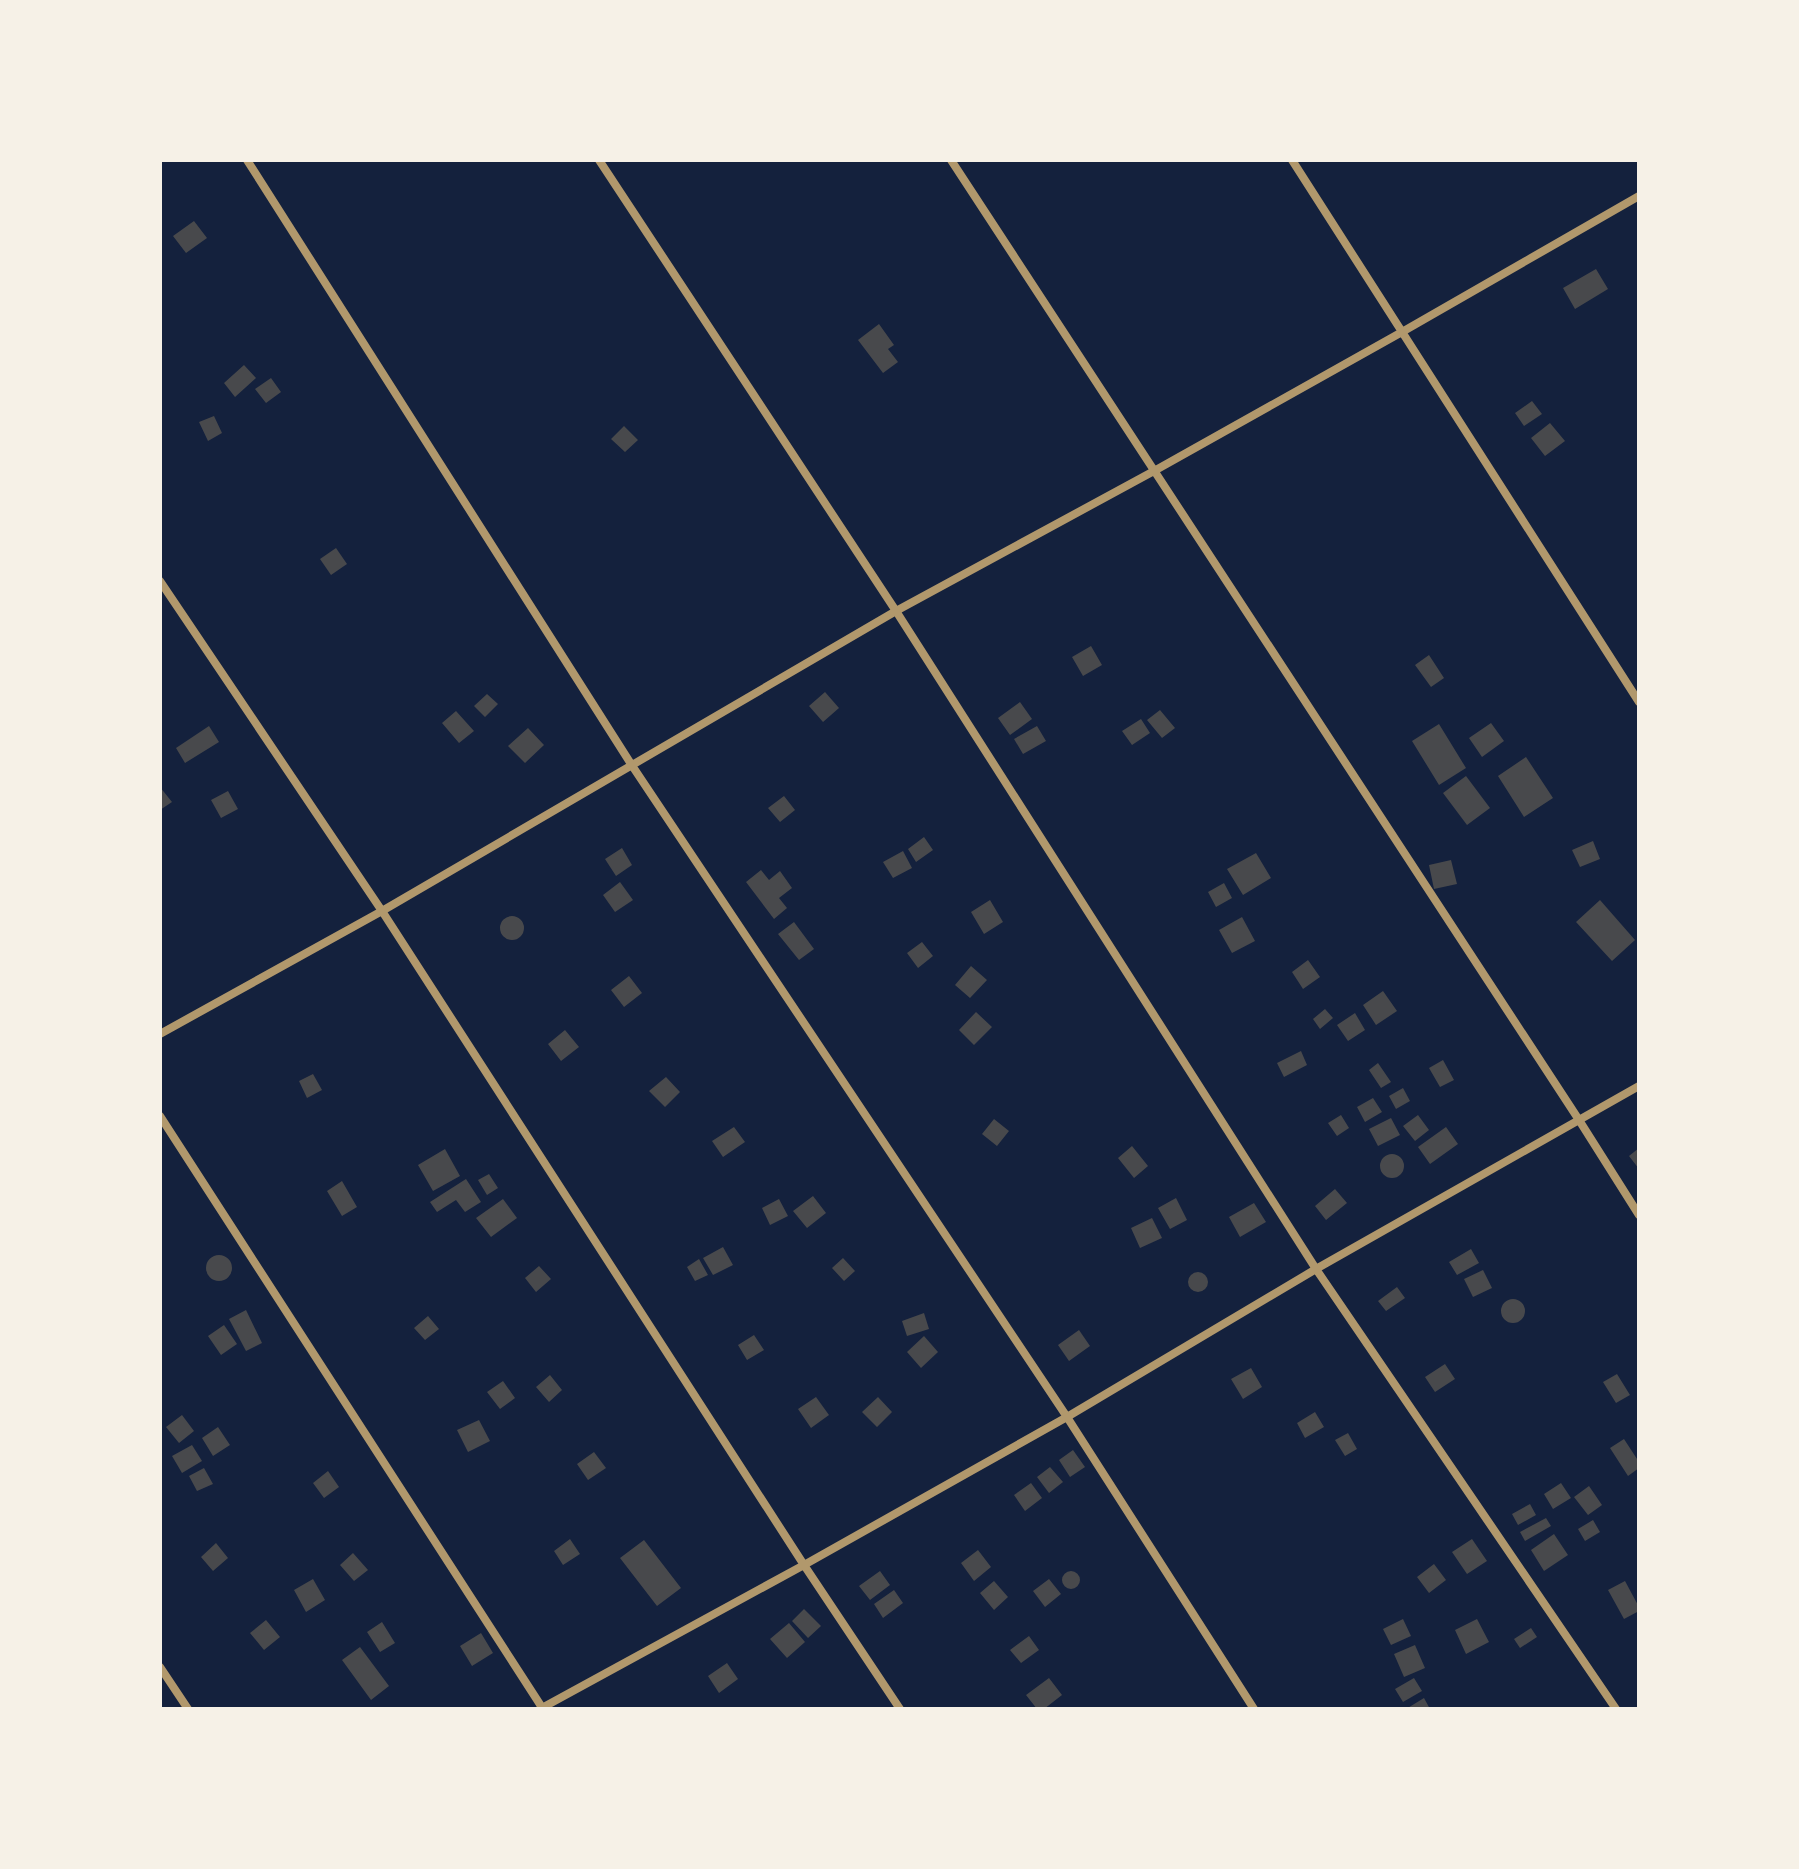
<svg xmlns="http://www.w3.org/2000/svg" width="1799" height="1869" font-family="Arial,sans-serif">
  <rect width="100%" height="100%" fill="#14213d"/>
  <path fill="#48494c" d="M 194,221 L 207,238 L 186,253 L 173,236 Z
    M 1596,269 L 1608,289 L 1575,309 L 1563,288 Z
    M 879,324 L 894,345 L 888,349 L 898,362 L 883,373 L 858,340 Z
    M 244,365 L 256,378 L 235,397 L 224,383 Z
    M 271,378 L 281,392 L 266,403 L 255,389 Z
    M 1532,401 L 1542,414 L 1524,426 L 1515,413 Z
    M 214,416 L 222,433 L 208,441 L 199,422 Z
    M 1550,423 L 1565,441 L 1545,456 L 1531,438 Z
    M 624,426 L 638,440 L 625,452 L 611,439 Z
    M 336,548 L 347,564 L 331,575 L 320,559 Z
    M 1091,646 L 1102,665 L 1083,676 L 1072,657 Z
    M 1429,655 L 1444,678 L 1431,687 L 1415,665 Z
    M 825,692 L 839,708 L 823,722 L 809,706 Z
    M 487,694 L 498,704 L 485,717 L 474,706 Z
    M 1020,702 L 1032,719 L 1010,735 L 998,718 Z
    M 1160,710 L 1175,728 L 1162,738 L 1147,720 Z
    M 456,711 L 474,731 L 459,743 L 442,723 Z
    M 1141,719 L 1150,733 L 1132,745 L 1122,731 Z
    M 1491,723 L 1504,741 L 1482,757 L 1469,738 Z
    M 1439,724 L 1466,768 L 1439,785 L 1412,741 Z
    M 209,726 L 219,742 L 185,763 L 176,748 Z
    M 1037,726 L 1046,741 L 1023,754 L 1014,739 Z
    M 528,728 L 544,745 L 525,763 L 508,746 Z
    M 1526,757 L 1553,798 L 1524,817 L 1498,776 Z
    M 1466,776 L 1490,808 L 1467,825 L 1443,793 Z
    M 160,787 L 172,802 L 160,810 Z
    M 228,791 L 238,809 L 221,818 L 211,800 Z
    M 784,796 L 795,810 L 780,822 L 768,808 Z
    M 924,837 L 933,850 L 916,862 L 908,849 Z
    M 1593,841 L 1600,859 L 1580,867 L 1572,850 Z
    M 622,848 L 632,865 L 616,876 L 605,859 Z
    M 903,851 L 912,868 L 893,878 L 883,862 Z
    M 1256,853 L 1271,878 L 1243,895 L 1227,869 Z
    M 1451,860 L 1457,884 L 1434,889 L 1429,865 Z
    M 761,870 L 769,880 L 780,871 L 792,888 L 779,898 L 787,908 L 774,919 L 746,882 Z
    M 620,882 L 633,900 L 615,912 L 603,895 Z
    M 1224,883 L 1232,898 L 1216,907 L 1208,892 Z
    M 990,900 L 1003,922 L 984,934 L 971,912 Z
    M 1600,900 L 1635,940 L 1612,961 L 1576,922 Z
    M500 928a12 12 0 1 1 24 0a12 12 0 1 1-24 0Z
    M 1242,917 L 1255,941 L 1232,953 L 1219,930 Z
    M 794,922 L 814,949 L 799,960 L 778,934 Z
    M 922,942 L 933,956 L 918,968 L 907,953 Z
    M 1308,960 L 1320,977 L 1303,989 L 1292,972 Z
    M 971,966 L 987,980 L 970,998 L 955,985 Z
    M 629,976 L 642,993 L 624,1007 L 611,990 Z
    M 1383,991 L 1397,1011 L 1376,1025 L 1363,1005 Z
    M 1325,1009 L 1333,1018 L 1320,1029 L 1313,1019 Z
    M 976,1012 L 992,1027 L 974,1045 L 959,1030 Z
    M 1355,1013 L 1365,1030 L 1348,1041 L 1337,1025 Z
    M 565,1030 L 579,1047 L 561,1061 L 548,1044 Z
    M 1301,1051 L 1307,1065 L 1284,1077 L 1277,1063 Z
    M 1443,1060 L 1454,1080 L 1440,1087 L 1429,1068 Z
    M 1378,1063 L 1391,1082 L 1381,1088 L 1369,1070 Z
    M 313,1074 L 322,1090 L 307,1098 L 299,1081 Z
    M 666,1077 L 680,1092 L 665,1107 L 649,1091 Z
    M 1403,1088 L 1410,1101 L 1396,1109 L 1389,1096 Z
    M 1373,1098 L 1382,1112 L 1365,1122 L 1357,1107 Z
    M 1341,1115 L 1349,1128 L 1337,1136 L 1328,1123 Z
    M 1418,1115 L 1429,1130 L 1415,1141 L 1403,1126 Z
    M 1391,1118 L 1400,1135 L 1378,1146 L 1369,1129 Z
    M 994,1119 L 1009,1131 L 997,1146 L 982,1134 Z
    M 734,1127 L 745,1142 L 723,1157 L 712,1141 Z
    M 1446,1127 L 1458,1144 L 1430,1164 L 1418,1147 Z
    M 1132,1146 L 1148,1166 L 1134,1178 L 1118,1158 Z
    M 1639,1148 L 1639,1169 L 1629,1156 Z
    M 445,1149 L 460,1176 L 433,1191 L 418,1165 Z
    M1380 1166a12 12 0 1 1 24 0a12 12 0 1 1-24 0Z
    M 489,1174 L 498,1188 L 487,1195 L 478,1180 Z
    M 466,1179 L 481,1202 L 465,1212 L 456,1200 L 437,1212 L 430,1202 Z
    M 342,1181 L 357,1207 L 342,1216 L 327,1191 Z
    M 1335,1189 L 1347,1203 L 1326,1220 L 1315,1206 Z
    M 813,1196 L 826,1213 L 807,1228 L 793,1211 Z
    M 1176,1198 L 1187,1220 L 1170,1229 L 1158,1208 Z
    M 503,1199 L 517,1218 L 491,1237 L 476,1218 Z
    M 779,1199 L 788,1216 L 770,1225 L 762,1208 Z
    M 1254,1203 L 1266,1222 L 1240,1237 L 1229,1217 Z
    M 1152,1218 L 1162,1238 L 1140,1248 L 1131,1228 Z
    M 723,1247 L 733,1265 L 713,1275 L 703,1258 Z
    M 1471,1249 L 1479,1263 L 1457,1275 L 1449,1262 Z
    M206 1268a13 13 0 1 1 26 0a13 13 0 1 1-26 0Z
    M 843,1258 L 855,1271 L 844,1281 L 832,1268 Z
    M 699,1259 L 708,1275 L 695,1281 L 687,1267 Z
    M 539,1266 L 551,1279 L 536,1292 L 525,1278 Z
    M 1483,1270 L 1492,1288 L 1473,1297 L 1464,1279 Z
    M1188 1282a10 10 0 1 1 20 0a10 10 0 1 1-20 0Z
    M 1397,1287 L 1405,1298 L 1386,1311 L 1378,1301 Z
    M1501 1311a12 12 0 1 1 24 0a12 12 0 1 1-24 0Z
    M 246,1310 L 262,1343 L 246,1351 L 229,1319 Z
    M 924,1313 L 929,1329 L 907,1336 L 902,1321 Z
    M 428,1316 L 439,1329 L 425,1340 L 414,1328 Z
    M 224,1325 L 237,1344 L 221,1355 L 208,1336 Z
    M 1079,1330 L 1090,1346 L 1069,1361 L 1058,1345 Z
    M 754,1335 L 764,1350 L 747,1360 L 738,1345 Z
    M 924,1336 L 938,1352 L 921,1368 L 907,1352 Z
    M 1445,1364 L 1455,1379 L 1435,1392 L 1425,1377 Z
    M 1251,1368 L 1262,1387 L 1243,1399 L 1231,1379 Z
    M 1617,1374 L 1630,1395 L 1616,1403 L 1603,1382 Z
    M 550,1375 L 562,1390 L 549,1402 L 536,1387 Z
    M 503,1381 L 515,1398 L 500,1409 L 487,1392 Z
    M 816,1397 L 829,1415 L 811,1428 L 798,1409 Z
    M 878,1397 L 892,1412 L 877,1427 L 862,1412 Z
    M 1315,1412 L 1324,1427 L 1305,1438 L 1297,1423 Z
    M 182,1415 L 194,1431 L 179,1443 L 166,1427 Z
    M 479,1420 L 490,1441 L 468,1452 L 457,1430 Z
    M 218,1427 L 230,1445 L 213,1456 L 202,1438 Z
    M 1348,1433 L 1357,1449 L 1345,1456 L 1335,1440 Z
    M 1624,1439 L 1639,1462 L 1639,1468 L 1628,1476 L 1610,1448 Z
    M 192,1445 L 202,1461 L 182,1473 L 172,1456 Z
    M 1073,1450 L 1085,1467 L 1070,1477 L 1059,1460 Z
    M 594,1452 L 606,1468 L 588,1480 L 577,1464 Z
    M 1050,1467 L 1063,1482 L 1049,1493 L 1037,1477 Z
    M 204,1468 L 213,1484 L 197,1491 L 189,1476 Z
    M 328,1471 L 339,1487 L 324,1498 L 313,1483 Z
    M 1031,1483 L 1042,1498 L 1025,1511 L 1014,1495 Z
    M 1561,1483 L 1571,1498 L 1553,1509 L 1544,1494 Z
    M 1589,1486 L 1602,1505 L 1588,1515 L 1574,1497 Z
    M 1530,1504 L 1536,1515 L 1518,1525 L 1512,1514 Z
    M 1546,1518 L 1551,1526 L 1525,1541 L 1520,1532 Z
    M 1593,1520 L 1600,1532 L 1585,1541 L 1578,1529 Z
    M 1554,1534 L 1568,1555 L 1544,1571 L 1531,1550 Z
    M 570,1539 L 580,1554 L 563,1565 L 554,1551 Z
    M 1472,1539 L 1487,1561 L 1467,1574 L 1452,1552 Z
    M 644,1540 L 681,1588 L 657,1606 L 620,1558 Z
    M 216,1543 L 228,1558 L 213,1571 L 201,1557 Z
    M 978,1550 L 991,1567 L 974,1581 L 961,1563 Z
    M 353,1553 L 368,1570 L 354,1581 L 340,1565 Z
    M 1434,1564 L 1446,1580 L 1429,1593 L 1417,1577 Z
    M1062 1580a9 9 0 1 1 18 0a9 9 0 1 1-18 0Z
    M 880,1571 L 890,1585 L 870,1600 L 859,1586 Z
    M 313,1579 L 325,1600 L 306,1612 L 294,1590 Z
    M 1049,1579 L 1061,1594 L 1045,1607 L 1033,1591 Z
    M 994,1581 L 1008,1597 L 994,1610 L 980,1593 Z
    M 1625,1581 L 1639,1607 L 1639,1611 L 1624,1619 L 1608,1590 Z
    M 894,1590 L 903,1603 L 883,1618 L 874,1604 Z
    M 804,1609 L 821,1626 L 808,1638 L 792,1621 Z
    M 1403,1619 L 1411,1636 L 1391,1645 L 1383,1629 Z
    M 1477,1619 L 1489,1642 L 1466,1654 L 1455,1630 Z
    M 266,1620 L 280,1637 L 264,1650 L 250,1633 Z
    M 382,1622 L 395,1643 L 380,1652 L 367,1632 Z
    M 789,1623 L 805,1642 L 787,1658 L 770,1639 Z
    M 1531,1628 L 1537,1637 L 1520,1648 L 1514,1639 Z
    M 481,1633 L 493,1653 L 472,1666 L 460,1646 Z
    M 1029,1636 L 1039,1650 L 1021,1663 L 1010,1650 Z
    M 1415,1645 L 1425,1668 L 1404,1677 L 1394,1654 Z
    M 360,1647 L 389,1686 L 371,1700 L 342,1660 Z
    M 727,1663 L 738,1679 L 719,1693 L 708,1676 Z
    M 1049,1678 L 1062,1695 L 1044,1709 L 1037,1709 L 1026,1695 Z
    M 1414,1678 L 1422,1691 L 1403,1702 L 1395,1689 Z
    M 1424,1698 L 1430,1709 L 1406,1709 Z"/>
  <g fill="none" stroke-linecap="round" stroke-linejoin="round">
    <path stroke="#b1986c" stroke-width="8" d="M 247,160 L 631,764 L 1067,1417 L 1254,1709
      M 599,160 L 896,611 L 1316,1269 L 1616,1709
      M 951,160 L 1579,1120 L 1639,1215
      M 1292,160 L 1639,702
      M 160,581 L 382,911 L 804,1565 L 900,1709
      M 160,1034 L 382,911 L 896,611 L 1154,471 L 1402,332 L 1639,196
      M 160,1116 L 543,1709
      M 160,1667 L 188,1709
      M 540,1709 L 804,1565 L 1067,1417 L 1316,1269 L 1639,1086"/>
  </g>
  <rect width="1799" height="1869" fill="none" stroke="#f6f1e7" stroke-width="324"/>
</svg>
